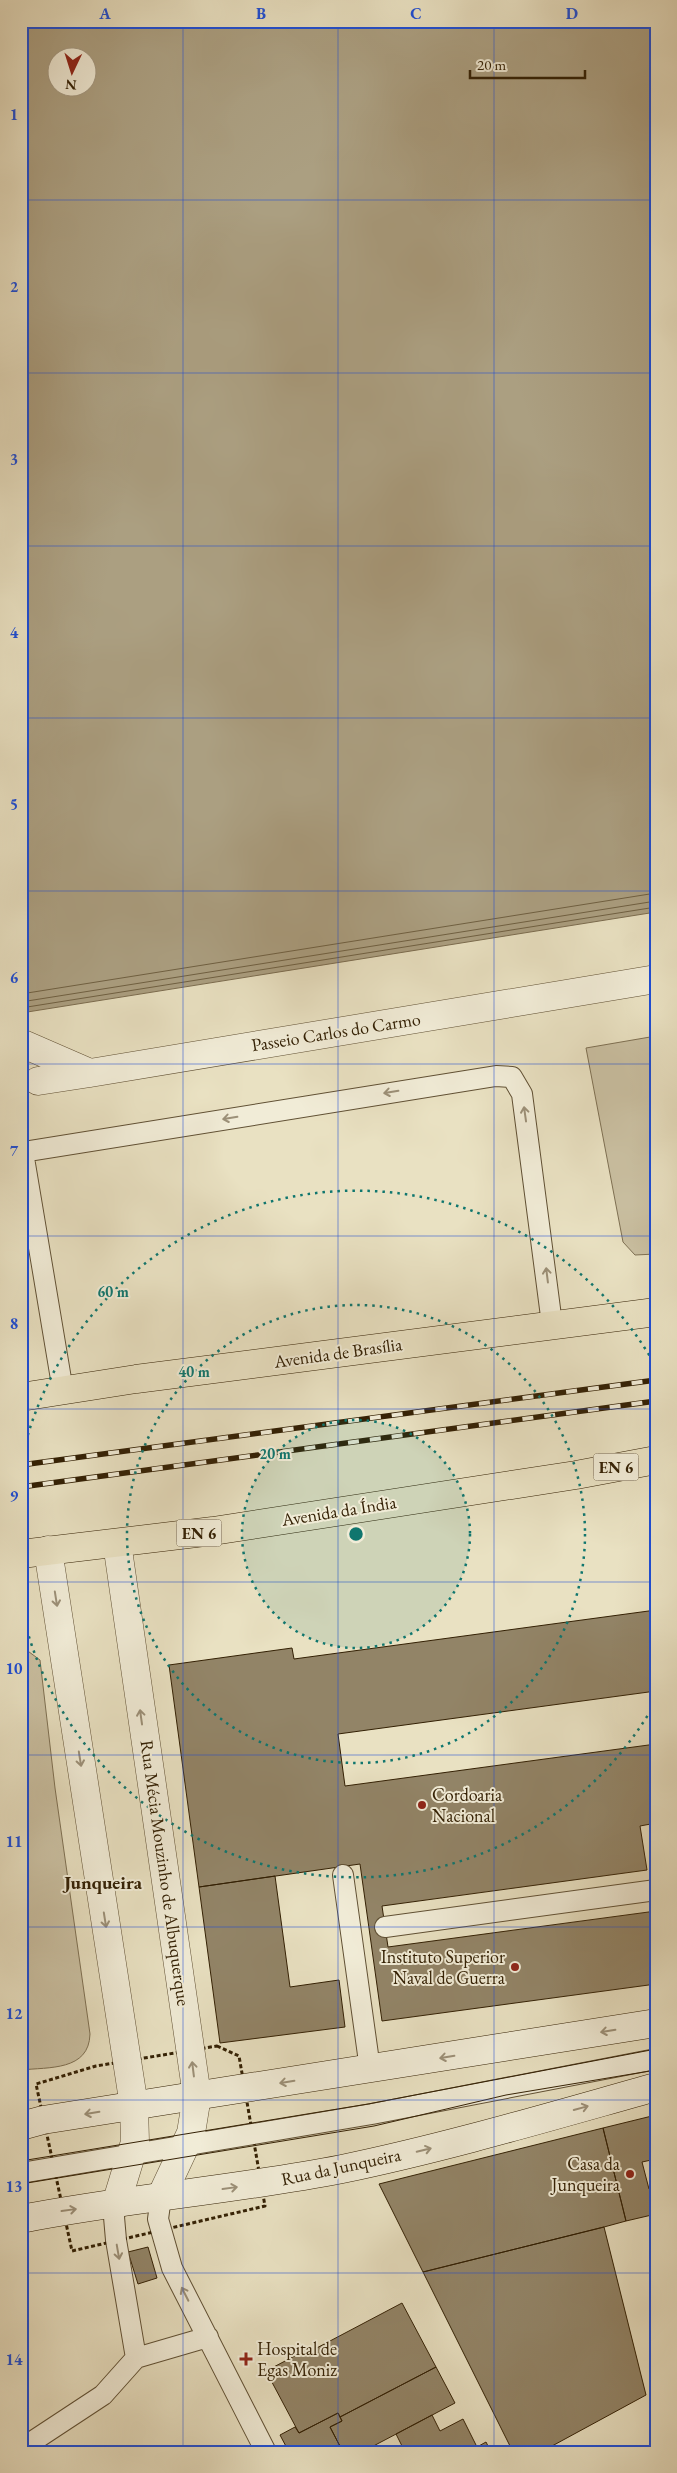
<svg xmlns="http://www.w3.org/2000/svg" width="677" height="2473" font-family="'EB Garamond',serif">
  <rect width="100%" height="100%" fill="#e9e1c2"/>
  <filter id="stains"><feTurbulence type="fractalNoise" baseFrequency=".004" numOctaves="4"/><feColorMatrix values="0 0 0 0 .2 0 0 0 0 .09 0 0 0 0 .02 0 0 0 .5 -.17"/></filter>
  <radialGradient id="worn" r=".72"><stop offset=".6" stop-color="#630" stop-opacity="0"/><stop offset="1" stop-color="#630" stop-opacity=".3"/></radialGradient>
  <path fill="#cac0a2" stroke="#7e7053" d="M 656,1036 L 656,1254 L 635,1255 L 623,1242 L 586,1048 Z
    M 21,1646 L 40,1660 L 55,1788 L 90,2034 C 89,2071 49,2067 21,2070 Z"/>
  <path fill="#ab9f81" stroke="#7b6c4f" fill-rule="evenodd" d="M 21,21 L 656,21 L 656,912 L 21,1013 ZM 58,58 L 88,58 L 88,88 L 58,88 Z"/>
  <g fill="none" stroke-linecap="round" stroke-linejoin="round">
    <path stroke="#6f6042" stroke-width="1" d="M 21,994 L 656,893
      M 21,1002 L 656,901
      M 21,1008 L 656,907"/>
  </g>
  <path fill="#928467" stroke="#332004" d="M 656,1610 L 656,1691 L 338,1734 L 345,1786 L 656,1744 L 656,1823 L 640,1826 L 647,1870 L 382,1906 L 388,1947 L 656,1911 L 656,1984 L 382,2021 L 360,1864 L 199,1887 L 169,1665 L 292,1648 L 294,1659 Z
    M 275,1876 L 290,1987 L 339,1980 L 345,2027 L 220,2043 L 199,1887 Z
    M 656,2115 L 656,2159 L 642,2162 L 649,2189 L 656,2187 L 656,2214 L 626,2221 L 603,2128 Z
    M 603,2128 L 626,2221 L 604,2227 L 423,2272 L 379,2184 Z
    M 604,2227 L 646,2395 L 541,2452 L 513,2452 L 423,2272 Z
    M 148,2247 L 157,2278 L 138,2284 L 128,2252 Z
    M 402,2303 L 436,2367 L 340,2417 L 338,2413 L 299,2433 L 266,2371 L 310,2348 L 311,2351 Z
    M 436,2367 L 455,2403 L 362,2452 L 343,2452 L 330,2427 L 342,2421 L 340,2417 Z
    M 338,2413 L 342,2421 L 330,2427 L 343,2452 L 289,2452 L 280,2435 L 295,2427 L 299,2433 Z
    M 432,2415 L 440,2431 L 463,2419 L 477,2447 L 486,2442 L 491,2452 L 405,2452 L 396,2434 Z"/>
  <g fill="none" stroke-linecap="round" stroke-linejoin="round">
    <g stroke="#605034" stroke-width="22">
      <path id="lane" d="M 63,1391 L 23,1152 L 496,1076 L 512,1077 L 522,1094 L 552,1324
        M 343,1875 L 370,2069
        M 385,1927 L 656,1890
        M 21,2173 L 372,2114 L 656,2059
        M 161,2197 L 158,2219 L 172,2268 L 266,2452
        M 116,2204 L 114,2217 L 116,2240 L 136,2358
        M 21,2449 L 103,2395 L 136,2358 L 208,2337"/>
    </g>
    <g stroke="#605034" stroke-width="29">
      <path id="street" d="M 21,1043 L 90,1073 L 656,979
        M 38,1081 L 90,1073
        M 117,1543 L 197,2096 L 191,2133 L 161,2197
        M 48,1550 L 134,2106 L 135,2142 L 116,2204"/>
    </g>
    <g stroke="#332004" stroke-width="29">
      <path id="secondary" d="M 21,2126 L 43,2120 L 656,2023
        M 21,2219 C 127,2198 236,2190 342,2169 C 448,2147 552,2116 656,2087"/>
    </g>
    <g stroke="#332004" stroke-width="29">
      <path id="primary" d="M 21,1397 L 136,1379 L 656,1312
        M 21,1554 L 213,1531 L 576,1475 L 656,1460"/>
    </g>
    <path stroke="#332004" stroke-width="3" stroke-dasharray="4 2.5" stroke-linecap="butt" d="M 217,2046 L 239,2056 L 265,2206 L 72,2251 L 36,2084 L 96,2066 Z"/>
    <use href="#lane" stroke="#f1ecd7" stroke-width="20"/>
    <use href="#street" stroke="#f1ecd7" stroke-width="28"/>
    <use href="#secondary" stroke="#f1ecd7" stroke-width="28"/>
    <use href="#primary" stroke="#e9e1c2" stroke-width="28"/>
    <path stroke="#332004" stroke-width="1" d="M 21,2161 L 368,2104 L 656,2049
      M 21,2184 L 374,2126 L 506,2095 L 656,2070"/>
    <g stroke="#332004" stroke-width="5.5">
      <path id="rail" d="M 21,1465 L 656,1380
        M 21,1487 L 656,1401"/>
    </g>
    <use href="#rail" stroke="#f1ecd7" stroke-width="4" stroke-dasharray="11" stroke-linecap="butt"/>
  </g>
  <defs><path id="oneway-shaft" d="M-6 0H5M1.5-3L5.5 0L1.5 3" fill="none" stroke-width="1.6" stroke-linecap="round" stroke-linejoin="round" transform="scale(1.25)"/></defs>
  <g stroke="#9c9078">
    <use href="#oneway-shaft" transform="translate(391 1092) rotate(171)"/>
    <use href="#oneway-shaft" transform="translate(525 1114) rotate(-98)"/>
    <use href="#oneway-shaft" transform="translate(230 1118) rotate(171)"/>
    <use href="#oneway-shaft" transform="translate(547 1275) rotate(-97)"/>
    <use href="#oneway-shaft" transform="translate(56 1599) rotate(81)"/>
    <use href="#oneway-shaft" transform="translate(141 1717) rotate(-98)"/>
    <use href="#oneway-shaft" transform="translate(80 1759) rotate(81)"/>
    <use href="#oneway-shaft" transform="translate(105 1920) rotate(81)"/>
    <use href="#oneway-shaft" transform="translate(608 2031) rotate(171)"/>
    <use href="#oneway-shaft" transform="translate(447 2057) rotate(171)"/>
    <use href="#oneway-shaft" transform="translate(193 2069) rotate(-97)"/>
    <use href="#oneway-shaft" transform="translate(287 2082) rotate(171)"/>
    <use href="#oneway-shaft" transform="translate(581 2108) rotate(-15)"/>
    <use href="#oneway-shaft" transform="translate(92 2113) rotate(171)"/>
    <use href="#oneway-shaft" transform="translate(424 2150) rotate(-13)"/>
    <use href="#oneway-shaft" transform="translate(230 2188) rotate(-8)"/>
    <use href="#oneway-shaft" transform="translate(69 2210) rotate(-8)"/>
    <use href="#oneway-shaft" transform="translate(118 2252) rotate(80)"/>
    <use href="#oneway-shaft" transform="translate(185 2294) rotate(-117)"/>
  </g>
  <path fill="none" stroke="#1d4ed8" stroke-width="1" stroke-opacity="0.55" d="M 183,21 L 183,2452M 338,21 L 338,2452M 494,21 L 494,2452M 21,200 L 656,200M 21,373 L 656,373M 21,546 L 656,546M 21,718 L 656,718M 21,891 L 656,891M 21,1064 L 656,1064M 21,1236 L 656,1236M 21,1409 L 656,1409M 21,1582 L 656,1582M 21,1755 L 656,1755M 21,1927 L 656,1927M 21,2100 L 656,2100M 21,2273 L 656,2273"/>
  <circle cx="356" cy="1534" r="114" fill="#0f766e" fill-opacity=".12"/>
  <g fill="none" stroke="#0f766e" stroke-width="2.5" stroke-dasharray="2.5 5">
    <circle cx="356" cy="1534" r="114"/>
    <circle cx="356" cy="1534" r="229"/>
    <path d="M655 1703A343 343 0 0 1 22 1611M22 1457A343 343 0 0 1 655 1365"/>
  </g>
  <g fill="#8f2418" stroke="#f1ecd7" stroke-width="2">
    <circle cx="422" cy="1805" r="5"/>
    <circle cx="515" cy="1967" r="5"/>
    <circle cx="630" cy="2174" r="5"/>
    <path d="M243.5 2351.5h5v5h5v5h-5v5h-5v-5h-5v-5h5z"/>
  </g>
  <g text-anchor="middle" stroke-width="4" stroke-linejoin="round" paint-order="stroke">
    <g fill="#f1ecd7" stroke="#6c5d43" stroke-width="1">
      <rect x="593.5" y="1453.5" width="45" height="27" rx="4"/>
      <rect x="176.5" y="1519.5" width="45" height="27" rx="4"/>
    </g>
    <g font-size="16" font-weight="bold" fill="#332004">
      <text x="616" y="1473">EN 6</text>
      <text x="199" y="1539">EN 6</text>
    </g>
    <g font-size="18" fill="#332004" stroke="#f1ecd7">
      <text transform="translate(336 1032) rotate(-9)" y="6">Passeio Carlos do Carmo</text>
      <text transform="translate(338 1353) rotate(-8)" y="6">Avenida de Brasília</text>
      <text transform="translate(339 1511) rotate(-9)" y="6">Avenida da Índia</text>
      <text transform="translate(165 1873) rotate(82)" y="6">Rua Mécia Mouzinho de Albuquerque</text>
      <text transform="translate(341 2167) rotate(-12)" y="6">Rua da Junqueira</text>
    </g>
    <g font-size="18" fill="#332004" stroke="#f1ecd7" text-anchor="start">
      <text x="432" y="1801">Cordoaria<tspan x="432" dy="21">Nacional</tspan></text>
      <text x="505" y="1963" text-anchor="end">Instituto Superior<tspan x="505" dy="21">Naval de Guerra</tspan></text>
      <text x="620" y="2170" text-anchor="end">Casa da<tspan x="620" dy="21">Junqueira</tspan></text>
      <text x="257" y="2355">Hospital de<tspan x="257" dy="21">Egas Moniz</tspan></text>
    </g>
    <g font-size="19" font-weight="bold" fill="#332004" stroke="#f1ecd7">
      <text x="103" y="1889">Junqueira</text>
    </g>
  </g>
  <circle cx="356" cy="1534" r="8" fill="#0f766e" stroke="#f1ecd7" stroke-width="2.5"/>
  <g font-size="15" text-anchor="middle" font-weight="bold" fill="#0f766e" stroke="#f1ecd7" stroke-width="4" stroke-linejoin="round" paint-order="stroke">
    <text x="113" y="1297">60 m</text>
    <text x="194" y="1377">40 m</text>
    <text x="275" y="1459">20 m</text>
  </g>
  <rect width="677" height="2473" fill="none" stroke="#e9e1c2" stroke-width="55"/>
  <g transform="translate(72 72) rotate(184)"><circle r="24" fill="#f1ecd7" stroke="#a59a83"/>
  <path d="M0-4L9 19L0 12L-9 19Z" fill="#8f2418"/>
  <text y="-8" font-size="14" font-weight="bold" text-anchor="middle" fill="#332004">N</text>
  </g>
  <path d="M470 70v8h115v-8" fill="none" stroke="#332004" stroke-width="2.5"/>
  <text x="477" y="70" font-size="15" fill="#332004" stroke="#f1ecd7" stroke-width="4" paint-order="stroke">20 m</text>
  <rect x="28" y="28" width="622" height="2418" fill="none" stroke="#1d4ed8" stroke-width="2"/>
  <g font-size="16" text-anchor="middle" font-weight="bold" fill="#1d4ed8">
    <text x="105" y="19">A</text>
    <text x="261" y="19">B</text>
    <text x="416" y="19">C</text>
    <text x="572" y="19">D</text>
    <text x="14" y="120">1</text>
    <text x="14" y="292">2</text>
    <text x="14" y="465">3</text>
    <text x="14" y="638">4</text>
    <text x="14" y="810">5</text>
    <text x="14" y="983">6</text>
    <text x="14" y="1156">7</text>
    <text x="14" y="1329">8</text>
    <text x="14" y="1501">9</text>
    <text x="14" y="1674">10</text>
    <text x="14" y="1847">11</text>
    <text x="14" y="2019">12</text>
    <text x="14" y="2192">13</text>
    <text x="14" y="2365">14</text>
  </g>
  <rect width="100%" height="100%" filter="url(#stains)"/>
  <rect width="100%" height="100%" fill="url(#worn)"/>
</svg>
